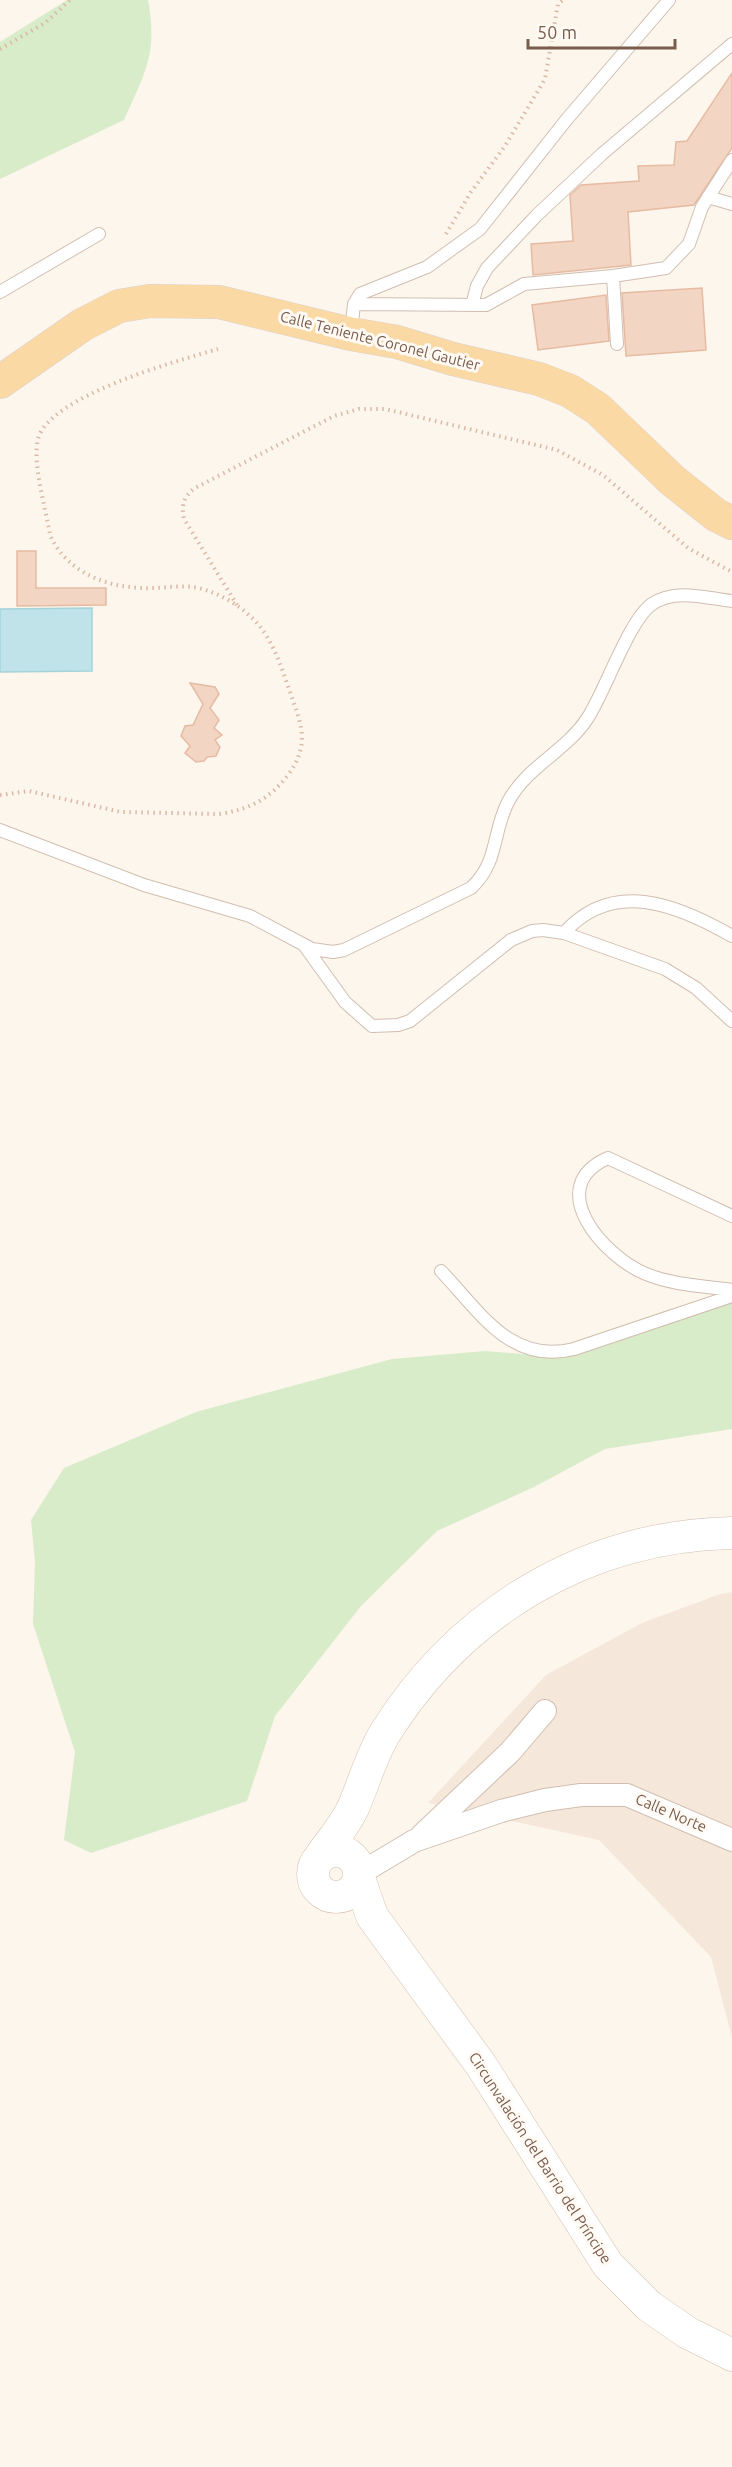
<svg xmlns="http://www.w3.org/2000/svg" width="732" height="2467" font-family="Ubuntu,sans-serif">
  <rect width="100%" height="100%" fill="#fdf6ec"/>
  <path fill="#f5e8da" d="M 732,1592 L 732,2037 L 711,1957 L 599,1840 L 428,1803 L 546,1675 L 642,1623 L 720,1594 Z"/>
  <path fill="#d8ecc9" d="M 67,0 L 148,0 C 158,53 145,73 124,120 L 0,179 L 0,42 Z
    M 732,1301 L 732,1429 L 605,1449 L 534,1487 L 437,1531 L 361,1606 L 275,1716 L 247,1801 L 91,1853 L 64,1840 L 75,1752 L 33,1624 L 35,1563 L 31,1520 L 64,1468 L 196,1412 L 392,1359 L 485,1351 L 535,1355 L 670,1309 Z"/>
  <path fill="#bfe3e8" stroke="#a5d3da" stroke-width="1.5" d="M 92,608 L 92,671 L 0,672 L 0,609 Z"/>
  <path fill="#f3d5c3" stroke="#e6bba3" stroke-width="1.5" d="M 732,73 L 732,148 L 694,205 L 628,212 L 631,265 L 533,275 L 531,244 L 573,241 L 570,195 L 581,185 L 639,181 L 638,166 L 674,165 L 676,142 L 687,141 Z
    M 702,288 L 706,350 L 626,356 L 622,293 Z
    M 606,295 L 609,341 L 538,350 L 532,305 Z
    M 17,551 L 36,551 L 36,588 L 106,588 L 106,605 L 17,606 Z
    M 190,683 L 215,687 L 219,694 L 210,708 L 219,720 L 214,728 L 222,735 L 215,740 L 220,747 L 216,756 L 207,757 L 204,761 L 196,762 L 185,753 L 190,746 L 181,736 L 185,726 L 193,725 L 203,704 Z"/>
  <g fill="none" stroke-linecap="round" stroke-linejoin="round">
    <g stroke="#d1beb0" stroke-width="14">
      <path id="lane" d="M 708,197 L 732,204
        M 613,276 L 617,344
        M 0,292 L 99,234
        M 354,304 L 486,305 L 524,284 L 613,276 L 666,268 L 689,244 L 702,207 L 732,160
        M 472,305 L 477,286 L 487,268 L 537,215 L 602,154 L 732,44
        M 351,333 L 354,304 L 360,294 L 427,267 L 480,229 L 567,119 L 669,0
        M 0,830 L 144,885 L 250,916 L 312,949 L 333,952 L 344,950 L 471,888 C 499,862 492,833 508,802 C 527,766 565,752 587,719 C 605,692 629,620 652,604 C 675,588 706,598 732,601
        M 564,933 C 613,878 678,905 732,936
        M 304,945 L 345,1002 L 372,1026 L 398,1025 L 410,1021 L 511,940 L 532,931 L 543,930 L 564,933 L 665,969 L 696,988 L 732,1021
        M 732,1216 L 608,1158 C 542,1187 604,1257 646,1274 C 673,1285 703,1286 732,1290
        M 441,1271 C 480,1312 511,1365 574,1349 L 732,1296"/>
    </g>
    <g stroke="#d1beb0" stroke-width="24">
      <path id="street" d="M 422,1835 L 510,1752 L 545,1711
        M 359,1874 L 414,1841 L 501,1811 L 545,1800 L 581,1795 L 627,1795 L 732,1840"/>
    </g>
    <g stroke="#d6c0b0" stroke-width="33">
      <path id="secondary" d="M313 1874a23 23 0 1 1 46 0a23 23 0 1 1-46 0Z
        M 320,1857 C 331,1841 345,1825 353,1808 C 364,1783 371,1756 385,1733 C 462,1610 588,1536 732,1533
        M 359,1878 L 372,1916 L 481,2065 L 608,2265 L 649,2306 L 688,2333 L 732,2355"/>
    </g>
    <g stroke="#dad1cd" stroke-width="34">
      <path id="primary" d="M 0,382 L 82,325 L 119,306 L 150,301 L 219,302 L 351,334 L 397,342 L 453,359 L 539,379 L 570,391 L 598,409 L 672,480 L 716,515 L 732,523"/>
    </g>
    <path stroke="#d9b8a5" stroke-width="4" stroke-dasharray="1.5 4.5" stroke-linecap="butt" d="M 0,49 L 45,23 L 70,0
      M 446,234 L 471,192 L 505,146 L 545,79 L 558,4 L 563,0
      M 237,605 L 184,519 C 181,505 184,496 195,488 L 334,416 L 359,409 L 385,409 L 557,450 L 603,475 L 688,548 L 732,572
      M 0,795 L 29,791 L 121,812 L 219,814 C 248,810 270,799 288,775 C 310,745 302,726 291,695 C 283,672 276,648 261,628 C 246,608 218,591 193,587 C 176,585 159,589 143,588 C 104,587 66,571 50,535 C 46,509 32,464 38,439 C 49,396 177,361 218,349"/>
    <use href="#lane" stroke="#fff" stroke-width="12"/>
    <use href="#street" stroke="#fff" stroke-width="22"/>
    <use href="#secondary" stroke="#fff" stroke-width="32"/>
    <use href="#primary" stroke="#fbd9a5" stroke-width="33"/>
  </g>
  <g text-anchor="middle" stroke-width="6" stroke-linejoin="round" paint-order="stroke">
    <g font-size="15" fill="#7a5c4d" stroke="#fffaf3">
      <text transform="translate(380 341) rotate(14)" y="5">Calle Teniente Coronel Gautier</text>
      <text transform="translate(671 1813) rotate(23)" y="5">Calle Norte</text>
      <text transform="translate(540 2158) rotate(57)" y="5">Circunvalación del Barrio del Príncipe</text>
    </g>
  </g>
  <path d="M528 39v9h147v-9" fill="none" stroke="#7a5c4d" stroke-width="3"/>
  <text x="537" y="39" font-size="18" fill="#7a5c4d" stroke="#fffaf3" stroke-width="4.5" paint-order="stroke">50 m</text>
</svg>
